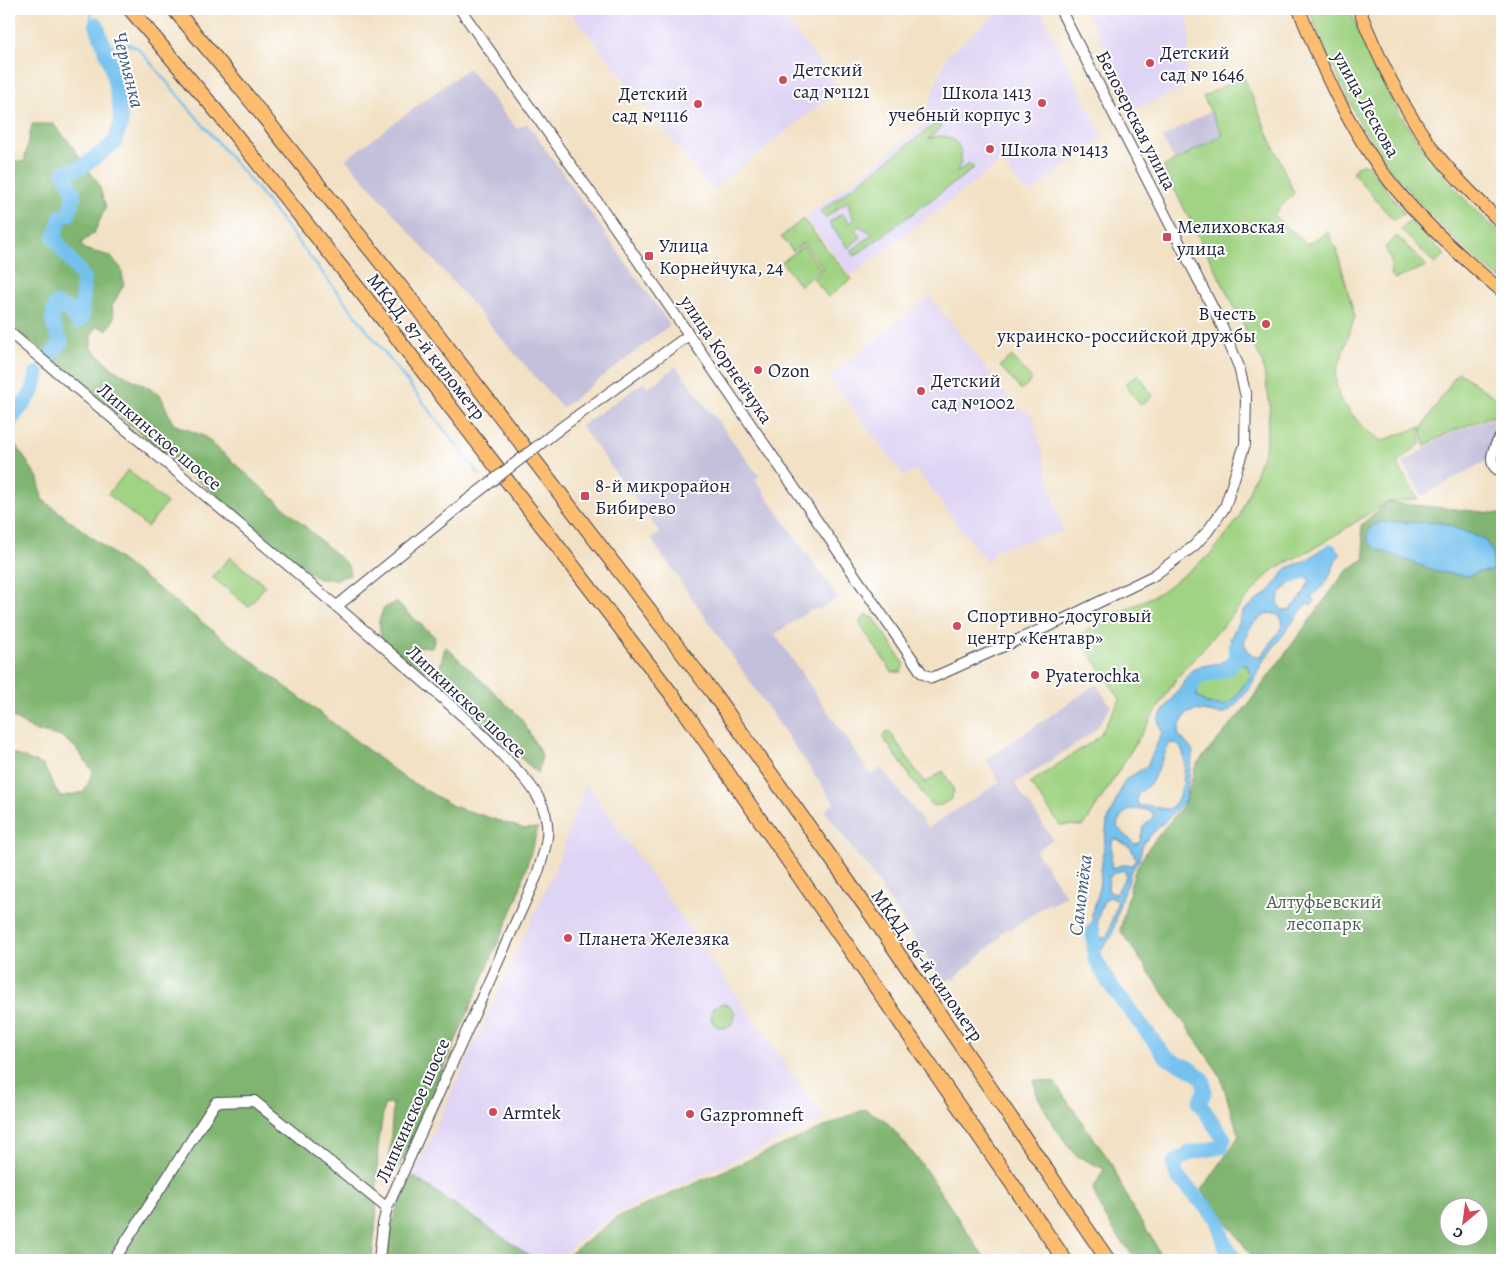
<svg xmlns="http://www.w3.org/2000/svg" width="1511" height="1269" font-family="Alegreya,serif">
  <rect width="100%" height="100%" fill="#fff"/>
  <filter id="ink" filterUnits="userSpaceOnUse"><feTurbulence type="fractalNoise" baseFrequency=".02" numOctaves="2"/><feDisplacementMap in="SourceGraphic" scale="10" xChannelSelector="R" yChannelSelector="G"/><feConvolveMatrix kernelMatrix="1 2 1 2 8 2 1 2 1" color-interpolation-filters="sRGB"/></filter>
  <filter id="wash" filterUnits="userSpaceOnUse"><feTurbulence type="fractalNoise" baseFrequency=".0096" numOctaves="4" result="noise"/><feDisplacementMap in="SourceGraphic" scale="20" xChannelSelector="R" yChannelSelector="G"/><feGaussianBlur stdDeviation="1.12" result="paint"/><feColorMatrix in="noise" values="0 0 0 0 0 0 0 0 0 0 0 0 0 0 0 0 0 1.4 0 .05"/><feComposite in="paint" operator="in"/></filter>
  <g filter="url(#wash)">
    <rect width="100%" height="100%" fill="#f2e1c4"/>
    <path fill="#e0d4f4" d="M 568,9 L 777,9 L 840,89 L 712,190 Z
      M 1002,9 L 1040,9 L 1103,137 L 1032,192 L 1022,188 L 1001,162 L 851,276 L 805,218 L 923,126 L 932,94 L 947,56 Z
      M 1085,9 L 1184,9 L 1187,16 L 1190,38 L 1184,88 L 1135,109 Z
      M 930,296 L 1014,405 L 1032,415 L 1063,532 L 993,550 L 992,557 L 986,562 L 916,469 L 905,477 L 829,377 Z
      M 586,783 L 824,1119 L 616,1214 L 555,1260 L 536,1260 L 413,1176 L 555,869 Z"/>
    <path fill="#c4c0db" d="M 468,68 L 517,129 L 527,123 L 670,325 L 562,408 L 346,159 Z
      M 1210,111 L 1223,135 L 1175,161 L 1162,138 Z
      M 676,366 L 759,476 L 755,480 L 838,598 L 820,609 L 811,610 L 775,634 L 869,772 L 872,775 L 881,768 L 928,828 L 1000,782 L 986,760 L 1096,684 L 1111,706 L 1094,732 L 1015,784 L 1053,839 L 1036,851 L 1066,896 L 1051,905 L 1049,903 L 1018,925 L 1011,929 L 1009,927 L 999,934 L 1001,937 L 953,980 L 951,978 L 944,983 L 862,859 L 860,860 L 825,811 L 834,803 L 651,539 L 660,533 L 581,426 L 644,382 L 648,387 L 656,381 L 657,382 Z
      M 1492,418 L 1498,431 L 1486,461 L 1422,496 L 1403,463 L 1443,436 Z"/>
    <path fill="#a0d383" stroke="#617a5f" d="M 1309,9 L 1350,9 C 1382,95 1432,175 1502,235 L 1502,280 C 1450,239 1402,189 1366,133 C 1360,124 1355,113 1350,103 C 1335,72 1321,41 1309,9 Z
      M 1243,76 L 1294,193 L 1273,215 L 1307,244 L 1328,232 L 1337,251 L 1355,317 L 1335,376 L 1339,398 L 1361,425 L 1381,441 L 1421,427 L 1420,444 L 1397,463 L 1418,499 L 1387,502 L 1323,543 L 1271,571 L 1176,679 L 1084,826 L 1060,825 L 1030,783 L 1099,737 L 1120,699 L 1078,636 L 1091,627 L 1161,592 L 1211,554 L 1239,518 L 1265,449 L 1270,405 L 1262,361 L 1163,167 L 1223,135 L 1203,97 Z
      M 938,122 L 942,127 L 928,139 C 954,128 970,151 956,173 L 969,163 L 974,168 L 855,256 L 851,251 L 873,234 L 859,226 L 855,230 L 861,237 L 848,248 L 829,223 L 842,213 L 849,223 L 854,220 L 850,211 L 848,201 L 825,218 L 820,212 Z
      M 1361,164 L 1365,164 L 1369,166 L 1404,213 L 1393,220 L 1353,173 L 1356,167 Z
      M 803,219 L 851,279 L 828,297 L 813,278 L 824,269 L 803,243 L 793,251 L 781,237 Z
      M 1411,220 L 1445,255 L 1435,264 L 1400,229 Z
      M 1397,236 L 1427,266 L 1395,279 L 1391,275 L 1391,261 L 1385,247 Z
      M 803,246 L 821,269 L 800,286 L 782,262 Z
      M 1012,356 L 1032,380 L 1021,390 L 1000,366 Z
      M 1458,372 L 1502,402 L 1502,429 L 1500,430 L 1492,416 L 1445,434 L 1424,446 L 1422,428 Z
      M 1138,374 L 1153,396 L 1140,405 L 1125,384 Z
      M 128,470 L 167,503 L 147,527 L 108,494 Z
      M 230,557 L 265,586 L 249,607 L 212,577 Z
      M 866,615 L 874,618 L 904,664 L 901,672 L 892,672 L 861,626 L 860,623 L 861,620 Z
      M 1236,662 L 1247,665 L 1251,675 L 1234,699 L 1224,706 L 1206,703 L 1197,696 L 1198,683 L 1212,670 Z
      M 889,731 L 925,783 L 943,771 L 954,790 L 951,799 C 943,804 938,809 929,803 L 882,736 Z
      M711 1016a12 12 0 1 1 24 0a12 12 0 1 1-24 0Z"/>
    <path fill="#80b571" stroke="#516c56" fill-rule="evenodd" d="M 32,124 L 53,124 L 69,142 L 98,183 L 106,207 L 94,233 L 81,243 L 84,249 L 110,256 L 121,268 L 124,284 L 112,306 L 114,319 L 107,330 L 97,326 L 91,336 L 91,348 L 113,369 L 160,394 L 173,424 L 204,436 L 348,565 L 350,575 L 337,579 L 318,579 L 9,325 L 9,273 L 14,267 L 9,262 L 9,160 L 24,162 Z
      M 9,435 L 38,478 L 42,499 L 403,777 L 453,806 L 525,829 L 538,828 L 517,899 L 408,1151 L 396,1170 L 389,1166 L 393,1104 L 384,1105 L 378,1148 L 376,1219 L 372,1260 L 9,1260 L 9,752 L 43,765 L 60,797 L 84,792 L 93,772 L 75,747 L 62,737 L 33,730 L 9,715 Z
      M 1387,502 L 1502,514 L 1502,1260 L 1255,1260 L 1202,1190 L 1239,1136 L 1220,1075 L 1120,930 L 1134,873 L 1149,847 L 1184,804 L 1196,765 L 1246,707 L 1345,572 L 1365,558 L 1361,525 ZM 1384,522 L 1443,523 L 1492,571 L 1478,572 L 1467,576 ZM 1448,1206 L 1478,1206 L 1478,1236 L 1448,1236 Z
      M 396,602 L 435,637 L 432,648 L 422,646 L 417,652 L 427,662 L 431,669 L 424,672 L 381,639 L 379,621 L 383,609 Z
      M 445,646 L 520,717 L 542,755 L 538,773 L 436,685 Z
      M 1034,1080 L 1054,1082 L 1112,1164 L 1129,1202 L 1154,1242 L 1163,1260 L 1137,1260 C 1118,1237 1102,1218 1093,1189 L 1104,1169 L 1075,1155 L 1054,1126 L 1037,1095 Z
      M 865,1109 L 886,1121 L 921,1163 L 986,1260 L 562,1260 L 618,1217 Z
      M 413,1176 L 536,1260 L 387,1260 L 391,1229 L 397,1208 Z"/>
    <path fill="#74c1ee" stroke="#4b7294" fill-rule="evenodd" d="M 1384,522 L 1443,523 L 1484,539 L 1493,553 L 1492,571 L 1478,572 L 1467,576 L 1438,572 L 1376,549 L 1368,541 C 1365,529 1373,524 1384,522 Z
      M 1323,548 L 1330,551 L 1338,551 L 1341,553 C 1339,557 1336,559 1335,563 C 1327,583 1327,582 1311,597 L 1315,602 L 1312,605 L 1307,603 L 1263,661 L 1250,688 L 1230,711 L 1220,714 L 1196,710 L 1186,714 L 1180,725 L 1178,734 L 1193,751 L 1185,801 L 1143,843 L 1139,860 L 1130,873 L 1128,884 L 1122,895 L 1112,936 L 1099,952 L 1093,952 L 1092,913 L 1098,895 L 1107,822 L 1125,780 L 1147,766 L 1162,733 L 1158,719 L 1192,670 L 1202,666 L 1220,663 L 1232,656 L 1234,648 L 1230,639 L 1244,610 L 1270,591 L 1287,568 L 1307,560 ZM 1304,575 L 1310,580 L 1302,596 L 1289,610 L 1282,610 C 1269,595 1292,582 1304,575 ZM 1269,613 L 1279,615 L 1282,620 L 1283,626 L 1261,656 L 1252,656 L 1244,644 C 1247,628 1255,620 1269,613 ZM 1236,662 L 1247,665 L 1251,675 L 1234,699 L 1224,706 L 1206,703 L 1197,696 L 1198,683 L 1212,670 ZM 1170,743 C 1173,743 1176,743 1178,745 C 1190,753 1183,791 1177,801 C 1175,804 1171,807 1168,809 C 1157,809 1150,804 1139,806 L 1137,801 L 1138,794 L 1151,783 ZM 1137,809 L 1148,810 L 1153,812 L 1153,818 L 1143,827 L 1140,842 L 1135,844 L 1117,827 C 1119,815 1125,810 1137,809 ZM 1117,839 L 1131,848 L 1136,859 L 1132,865 L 1121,865 L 1111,869 L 1112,840 ZM 1125,870 L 1126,876 L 1117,892 L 1115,894 L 1110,892 L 1108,889 L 1109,877 L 1116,872 ZM 1110,897 L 1116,899 L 1117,903 L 1107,937 L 1101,938 C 1094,926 1099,913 1104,901 Z"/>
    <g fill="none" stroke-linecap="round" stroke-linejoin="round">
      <path stroke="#74c1ee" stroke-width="2.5" d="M 91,9 L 91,18 L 96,24
        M 104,46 L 127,44 L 138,48 L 258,190 L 479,474"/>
      <path stroke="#74c1ee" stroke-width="15" d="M 53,352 L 61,342 C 53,326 49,321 56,304 L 67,308 L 77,322 L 82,318 L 83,277 L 54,238 L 61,216 L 69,214 L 74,194 L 64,172 L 82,167 L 114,143 L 121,124 L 119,102 L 111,65 L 96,24
        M 9,423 L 33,391 L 37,373
        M 1293,576 L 1329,558 L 1330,551
        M 1192,686 L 1196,678 L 1228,668 L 1237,657 L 1236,647
        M 1093,931 L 1095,958 L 1108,982 L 1167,1058 L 1191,1069 L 1203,1079 L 1205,1091 L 1199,1103 L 1224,1139 L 1221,1147 L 1189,1153 L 1174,1163 L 1176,1175 L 1218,1220 L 1224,1244 L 1236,1260"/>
    </g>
  </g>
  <g filter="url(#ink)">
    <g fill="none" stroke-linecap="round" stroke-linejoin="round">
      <g stroke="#413f50" stroke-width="12">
        <path id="minor" d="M 460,9 L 603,210 L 922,673 L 932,678 L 1058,622 L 1153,576 L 1194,546 L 1207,532 L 1225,507 L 1245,444 L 1246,397 L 1239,367 L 1222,326 L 1060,9
          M 9,332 C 140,442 273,550 402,663 C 439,695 476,726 509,762 C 520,773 532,785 539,799 C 554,826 546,847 537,875 L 387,1208 L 383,1224 L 379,1260
          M 566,424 L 689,335
          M 1502,471 C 1484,467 1494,445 1502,435
          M 337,606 L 465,502
          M 114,1260 L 216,1102 L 254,1101 L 387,1208"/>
      </g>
      <g stroke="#413f50" stroke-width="14">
        <path id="major" d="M 1299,9 C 1322,69 1350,132 1391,183 C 1423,223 1462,258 1502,291
          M 1359,9 C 1377,55 1399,100 1427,141 C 1448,171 1476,198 1502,223"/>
      </g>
      <g stroke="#413f50" stroke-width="16">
        <path id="highway" d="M 130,9 L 213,107 L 385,322 L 686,713 L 1065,1260
          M 174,9 L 239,86 L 412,301 L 713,693 L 864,904 L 1108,1260"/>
      </g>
      <use href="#minor" stroke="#fff" stroke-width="10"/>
      <use href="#major" stroke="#fcbd6f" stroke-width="12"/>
      <use href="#highway" stroke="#fcbd6f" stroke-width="14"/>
      <g stroke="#413f50" stroke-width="12" stroke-linecap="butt">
        <path id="minor-bridge" d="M 465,502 L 566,424"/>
      </g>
      <use href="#minor-bridge" stroke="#fff" stroke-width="10"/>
    </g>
  </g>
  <g fill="#d1495b" stroke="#fff" stroke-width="2">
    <circle cx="1150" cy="63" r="5"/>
    <circle cx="783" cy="80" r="5"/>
    <circle cx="1042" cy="103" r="5"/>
    <circle cx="698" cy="104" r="5"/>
    <circle cx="990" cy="149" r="5"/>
    <rect x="1162" y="232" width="10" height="10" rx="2.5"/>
    <rect x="644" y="251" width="10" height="10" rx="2.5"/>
    <circle cx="1266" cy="324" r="5"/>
    <circle cx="758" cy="370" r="5"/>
    <circle cx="921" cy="391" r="5"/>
    <rect x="580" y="491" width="10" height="10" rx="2.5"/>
    <circle cx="957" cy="626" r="5"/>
    <circle cx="1035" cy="675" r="5"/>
    <circle cx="568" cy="938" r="5"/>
    <circle cx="493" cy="1112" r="5"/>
    <circle cx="690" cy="1114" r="5"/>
  </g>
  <g text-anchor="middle" stroke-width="4" stroke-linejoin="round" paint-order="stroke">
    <g font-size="19" fill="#22223b" stroke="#fff" text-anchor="start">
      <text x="1160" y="59">Детский<tspan x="1160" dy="22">сад № 1646</tspan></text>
      <text x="793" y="76">Детский<tspan x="793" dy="22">сад №1121</tspan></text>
      <text x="1032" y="99" text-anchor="end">Школа 1413<tspan x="1032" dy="22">учебный корпус 3</tspan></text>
      <text x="688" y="100" text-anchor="end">Детский<tspan x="688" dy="22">сад №1116</tspan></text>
      <text x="1000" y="156">Школа №1413</text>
      <text x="1177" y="233">Мелиховская<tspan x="1177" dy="22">улица</tspan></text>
      <text x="659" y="252">Улица<tspan x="659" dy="22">Корнейчука, 24</tspan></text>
      <text x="1256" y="320" text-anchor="end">В честь<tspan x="1256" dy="22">украинско-российской дружбы</tspan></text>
      <text x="768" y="377">Ozon</text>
      <text x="931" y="387">Детский<tspan x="931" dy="22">сад №1002</tspan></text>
      <text x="595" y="492">8-й микрорайон<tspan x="595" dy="22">Бибирево</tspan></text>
      <text x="967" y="622">Спортивно-досуговый<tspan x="967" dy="22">центр «Кентавр»</tspan></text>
      <text x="1045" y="682">Pyaterochka</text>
      <text x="578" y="945">Планета Железяка</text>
      <text x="503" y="1119">Armtek</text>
      <text x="700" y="1121">Gazpromneft</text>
    </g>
    <g font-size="19" fill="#22223b" stroke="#fff">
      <text transform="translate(1367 104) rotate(61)" y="7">улица Лескова</text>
      <text transform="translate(1137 120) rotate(63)" y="7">Белозерская улица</text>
      <text transform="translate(427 346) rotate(52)" y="7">МКАД, 87-й километр</text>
      <text transform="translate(727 359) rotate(56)" y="7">улица Корнейчука</text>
      <text transform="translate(160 436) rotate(40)" y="7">Липкинское шоссе</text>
      <text transform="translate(467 701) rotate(43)" y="7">Липкинское шоссе</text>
      <text transform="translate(928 965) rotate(55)" y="7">МКАД, 86-й километр</text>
      <text transform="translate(412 1110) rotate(-66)" y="7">Липкинское шоссе</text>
    </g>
    <g font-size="19" fill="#4e6054" stroke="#fff">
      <text x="1324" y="908">Алтуфьевский<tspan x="1324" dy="22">лесопарк</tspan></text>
    </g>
    <g font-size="20" font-style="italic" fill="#3f5a7a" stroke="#fff">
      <text transform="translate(129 70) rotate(76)" y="7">Чермянка</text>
      <text transform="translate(1080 895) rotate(-83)" y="7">Самотёка</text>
    </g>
  </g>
  <rect width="1511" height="1269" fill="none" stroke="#fff" stroke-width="30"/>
  <g transform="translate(1464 1222) rotate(209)"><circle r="24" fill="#ffffff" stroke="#a7a7b1"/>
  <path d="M0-4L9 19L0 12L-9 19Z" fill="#d1495b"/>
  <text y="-8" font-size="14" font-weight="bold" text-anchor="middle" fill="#22223b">С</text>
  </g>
</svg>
